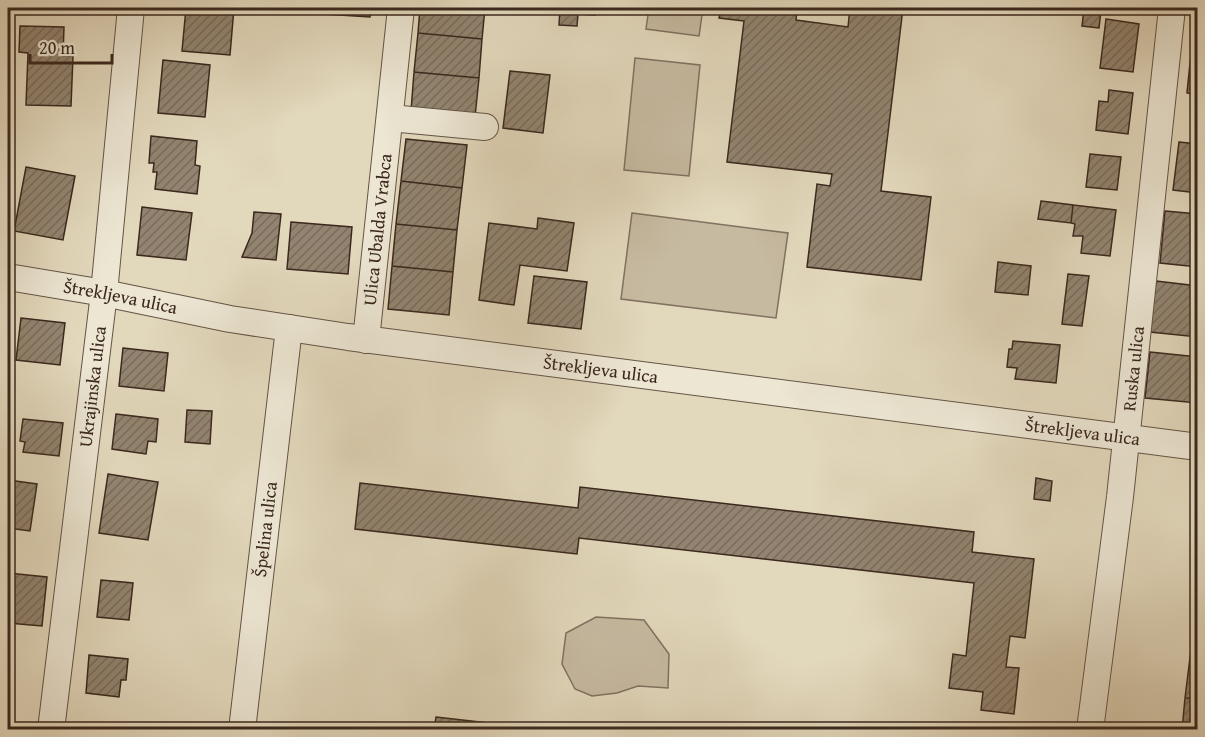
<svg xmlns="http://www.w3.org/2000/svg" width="1205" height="737" font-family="'Gentium Book Plus',serif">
  <defs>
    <pattern id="building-hatch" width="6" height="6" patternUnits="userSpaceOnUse" patternTransform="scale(1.5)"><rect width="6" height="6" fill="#928470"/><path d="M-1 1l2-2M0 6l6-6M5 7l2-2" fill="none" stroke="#786c5b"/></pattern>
  </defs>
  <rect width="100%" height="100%" fill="#e2d8bc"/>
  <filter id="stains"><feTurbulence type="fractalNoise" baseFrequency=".00333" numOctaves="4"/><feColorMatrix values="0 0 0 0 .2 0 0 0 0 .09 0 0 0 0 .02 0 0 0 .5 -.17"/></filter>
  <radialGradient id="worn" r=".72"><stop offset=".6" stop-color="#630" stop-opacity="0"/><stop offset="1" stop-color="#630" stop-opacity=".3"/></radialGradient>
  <path fill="#c6baa1" stroke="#807160" stroke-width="1.5" d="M 649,8 L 703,8 L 699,36 L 646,29 Z
    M 635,58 L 700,65 L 689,176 L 624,170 Z
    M 632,213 L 788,233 L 776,318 L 621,299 Z
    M 596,617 L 644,620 L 669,654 L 668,688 L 638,686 L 617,693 L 592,696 L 575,689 L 562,664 L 566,633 Z"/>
  <path fill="url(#building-hatch)" stroke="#3b281e" stroke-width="1.5" d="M 186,8 L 234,8 L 230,55 L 182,51 Z
    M 325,8 L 371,8 L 370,17 L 324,14 Z
    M 420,8 L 485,8 L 482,39 L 418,33 Z
    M 560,8 L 595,8 L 595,15 L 578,14 L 577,26 L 559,25 Z
    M 721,8 L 797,8 L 796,20 L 848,27 L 850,8 L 903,8 L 881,191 L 931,197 L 921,280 L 807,267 L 817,184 L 830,186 L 832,174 L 727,162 L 744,21 L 719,18 Z
    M 1084,9 L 1101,11 L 1099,28 L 1082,26 Z
    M 1106,19 L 1139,24 L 1133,72 L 1100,68 Z
    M 1195,25 L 1198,25 L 1198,64 L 1190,63 Z
    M 20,26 L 64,27 L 63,56 L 73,56 L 71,106 L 26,105 L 28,53 L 19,52 Z
    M 418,33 L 482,39 L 479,78 L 414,72 Z
    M 163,60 L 210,65 L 205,117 L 158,113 Z
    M 1190,63 L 1198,64 L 1198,95 L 1187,93 Z
    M 510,71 L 550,75 L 543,133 L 503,128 Z
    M 414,72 L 479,78 L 475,117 L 411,111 Z
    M 1109,90 L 1133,93 L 1128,134 L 1096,130 L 1099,101 L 1108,102 Z
    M 151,136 L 197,141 L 195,165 L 200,166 L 197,194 L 155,189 L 157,172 L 153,172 L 154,163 L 149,163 Z
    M 406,139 L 467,145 L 462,188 L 401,181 Z
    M 1179,142 L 1198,144 L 1198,193 L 1173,190 Z
    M 1090,154 L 1121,157 L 1117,190 L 1086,187 Z
    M 26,167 L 75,176 L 63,240 L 14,231 Z
    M 401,181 L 462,188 L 457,230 L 396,224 Z
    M 1041,201 L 1073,205 L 1071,223 L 1038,219 Z
    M 1073,205 L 1116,210 L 1110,256 L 1081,253 L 1083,236 L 1073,236 L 1075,224 L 1071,223 Z
    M 142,207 L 192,213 L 186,260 L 137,255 Z
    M 1165,211 L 1198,214 L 1198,267 L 1160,263 Z
    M 254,212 L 281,214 L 276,260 L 242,257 L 252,233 Z
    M 538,218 L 574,223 L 567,271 L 520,265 L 514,305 L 479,300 L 489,223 L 537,229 Z
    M 291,222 L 352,227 L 348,274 L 287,269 Z
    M 396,224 L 457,230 L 453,272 L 392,266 Z
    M 998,262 L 1031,266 L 1028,295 L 995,292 Z
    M 392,266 L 453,272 L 449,315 L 388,309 Z
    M 1068,274 L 1089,276 L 1082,326 L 1062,324 Z
    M 534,276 L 587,282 L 581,329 L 528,323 Z
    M 1156,281 L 1198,286 L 1198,337 L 1150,332 Z
    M 21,318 L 65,323 L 60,365 L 16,360 Z
    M 1013,341 L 1060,345 L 1056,383 L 1015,379 L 1017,368 L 1007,367 L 1009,349 L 1012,349 Z
    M 123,348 L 168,353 L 164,391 L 119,386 Z
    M 1150,352 L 1198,357 L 1198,403 L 1145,398 Z
    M 187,410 L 212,411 L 210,444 L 185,442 Z
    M 116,414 L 158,419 L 156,442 L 148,441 L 146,454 L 112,449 Z
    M 23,419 L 63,423 L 59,456 L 23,452 L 25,442 L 20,441 Z
    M 108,474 L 158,482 L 148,540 L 99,533 Z
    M 1036,478 L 1052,481 L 1050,501 L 1034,499 Z
    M 8,480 L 37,484 L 30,531 L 8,528 Z
    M 360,483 L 578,508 L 580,487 L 974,532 L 972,552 L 1034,559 L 1025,638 L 1010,636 L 1006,667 L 1019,668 L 1014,714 L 981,710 L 983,692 L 949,688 L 953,654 L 966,656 L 974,583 L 579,538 L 577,554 L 355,529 Z
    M 8,573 L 47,577 L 42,626 L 8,623 Z
    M 101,580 L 133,583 L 129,620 L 97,617 Z
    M 1198,593 L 1198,699 L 1185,698 Z
    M 89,655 L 128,659 L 126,680 L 121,680 L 119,697 L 86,693 Z
    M 1185,698 L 1198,699 L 1198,730 L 1182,730 Z
    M 436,717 L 497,724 L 496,730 L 434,730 Z"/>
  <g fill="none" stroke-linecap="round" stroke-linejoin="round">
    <g stroke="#655446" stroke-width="28">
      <g id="minor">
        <path d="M 390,118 L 485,127"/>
        <path id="s1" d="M 8,277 L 104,293 L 230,319 L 348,337 L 1198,447"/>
        <path id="s2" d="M 366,340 L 401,8"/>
        <path id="s3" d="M 51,730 L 104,293 L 131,8"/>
        <path id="s4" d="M 242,730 L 289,328"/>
        <path id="s5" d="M 1090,730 L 1120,497 L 1172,8"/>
      </g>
    </g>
    <use href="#minor" stroke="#ece6d3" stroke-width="26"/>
  </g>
  <g text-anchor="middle" stroke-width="5" stroke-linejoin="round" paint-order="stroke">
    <g font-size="18" fill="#3b281e" stroke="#ece6d3">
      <text dy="6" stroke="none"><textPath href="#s2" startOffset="111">Ulica Ubalda Vrabca</textPath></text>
      <text dy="6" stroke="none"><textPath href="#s1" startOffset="114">Štrekljeva ulica</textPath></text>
      <text dy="6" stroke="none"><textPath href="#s5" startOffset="364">Ruska ulica</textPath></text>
      <text dy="6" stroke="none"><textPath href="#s1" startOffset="600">Štrekljeva ulica</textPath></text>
      <text dy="6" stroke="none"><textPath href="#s3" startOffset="346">Ukrajinska ulica</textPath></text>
      <text dy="6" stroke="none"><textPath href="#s1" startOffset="1086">Štrekljeva ulica</textPath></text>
      <text dy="6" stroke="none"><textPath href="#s4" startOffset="202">Špelina ulica</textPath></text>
    </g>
  </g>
  <rect width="1205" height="737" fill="none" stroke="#e2d8bc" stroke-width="30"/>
  <rect x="9" y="9" width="1187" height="719" fill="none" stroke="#3b281e" stroke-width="3"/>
  <rect x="15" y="15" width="1175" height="707" fill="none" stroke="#3b281e" stroke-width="1.5"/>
  <path d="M30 54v9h82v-9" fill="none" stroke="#3b281e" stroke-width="3"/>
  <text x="39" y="54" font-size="18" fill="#3b281e" stroke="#ece6d3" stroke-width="4.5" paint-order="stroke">20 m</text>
  <rect width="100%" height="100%" filter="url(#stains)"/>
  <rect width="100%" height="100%" fill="url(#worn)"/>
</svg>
